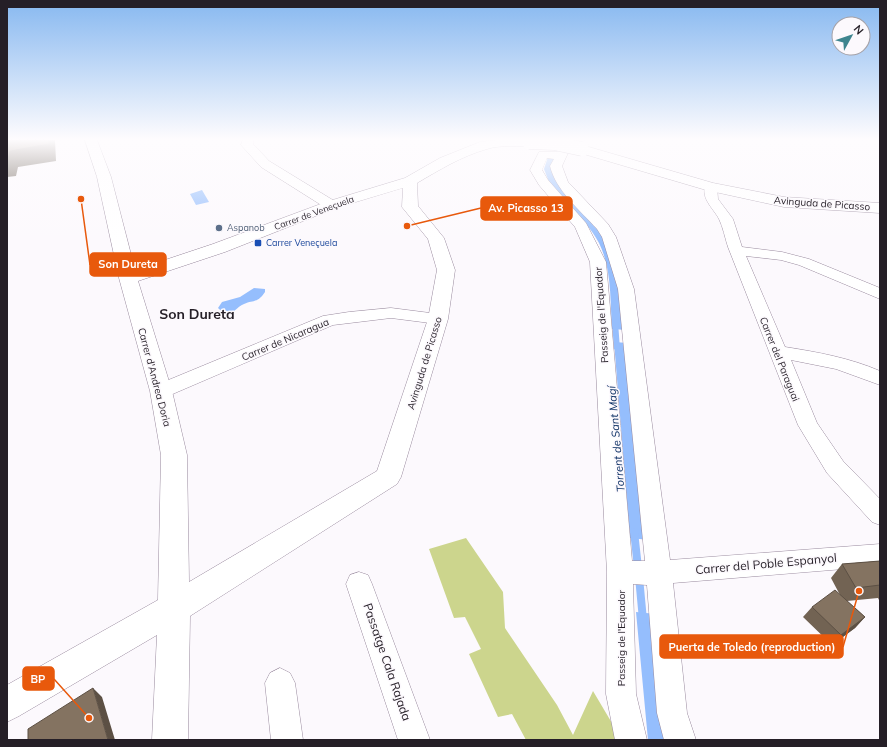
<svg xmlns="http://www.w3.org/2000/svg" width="887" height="747" font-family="Mulish,sans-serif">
  <rect width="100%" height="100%" fill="#fcf9fd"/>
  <path fill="#ccd58d" d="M 466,538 L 503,592 L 505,628 L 557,705 L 573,735 L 593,691 L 622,740 L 526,740 L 512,714 L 498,717 L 469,654 L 481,649 L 465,617 L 454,618 L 429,549 Z"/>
  <path fill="#95befd" d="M 548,157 L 555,158 L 575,201 L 566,202 L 549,182 L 544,169 Z
    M 202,190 L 209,202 L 196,205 L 190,194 Z
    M 580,205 L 602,230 L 613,253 L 627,330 L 612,329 C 610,301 612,269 599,243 C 592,229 580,218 570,207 Z
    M 254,288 L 265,289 L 265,292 C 257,304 254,299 244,304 C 233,308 232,322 218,308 L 222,302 L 240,297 Z
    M 614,342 L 628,343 L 649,540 L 630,538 Z
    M 636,612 L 656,614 L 670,740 L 648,740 Z"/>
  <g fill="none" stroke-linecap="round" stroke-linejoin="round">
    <path fill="#95befd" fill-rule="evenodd" d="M 564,196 L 566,196 L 581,211 L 581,213 L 577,213 L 564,198 Z
      M 615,320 L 618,322 L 620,349 L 617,351 L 614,349 L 612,322 Z
      M 634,528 L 637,529 L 638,531 L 642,568 L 641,571 L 638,572 L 635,571 L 634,568 L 630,531 L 631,529 Z
      M 639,573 L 642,574 L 643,577 L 647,620 L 646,623 L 643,624 L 640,623 L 639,620 L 635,577 L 636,574 Z"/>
    <g stroke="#9a8b9f" stroke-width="1">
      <path id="minor" d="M 243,140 L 253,140 L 253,144 L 269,161 L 336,202 L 338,205 L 336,208 L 326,208 L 261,167 L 241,145 Z
        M 564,140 L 574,140 L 562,166 L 568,182 L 608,224 L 616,237 L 634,289 L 670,560 L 880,544 L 880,566 L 673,583 L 687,713 L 696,740 L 664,740 L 657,713 L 647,585 L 633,584 L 636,694 L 647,740 L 615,740 L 606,694 L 607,572 L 590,262 L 575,227 L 539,185 L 530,170 L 539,152 L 557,152 ZM 547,158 L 554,159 L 550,166 C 556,191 580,210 597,229 L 602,237 L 618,289 L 645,561 L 632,561 L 606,262 L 586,223 L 548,180 L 542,170 Z
        M 711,183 L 715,184 L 717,187 L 718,199 L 733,219 L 742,247 L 782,252 L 809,259 L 880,288 L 880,299 L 799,265 L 781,260 L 746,256 L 785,347 C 817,352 850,358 880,371 L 880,385 L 836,369 L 791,360 L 817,423 L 843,461 L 880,499 L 880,525 L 872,522 L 827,473 L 798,425 L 728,247 C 725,238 723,227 719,219 C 714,209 698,196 707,184 Z
        M 391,308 L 438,314 L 444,315 L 447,319 L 444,323 L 438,324 L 391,318 L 333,325 L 168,396 L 161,398 L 154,396 L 151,391 L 154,386 L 323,316 L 349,312 Z
        M 359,572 L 368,575 L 372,584 L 430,740 L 398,740 L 346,584 L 350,575 Z
        M 280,668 L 290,673 L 295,683 L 303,740 L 271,740 L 265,683 L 270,673 Z"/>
    </g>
    <g stroke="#9a8b9f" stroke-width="1">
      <path id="tertiary" d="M 85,140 L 97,140 L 111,177 L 135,270 L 213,244 L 326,202 L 405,178 L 440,158 L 480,142 L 496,140 L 534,140 L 535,142 L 534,145 C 519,148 502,144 487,149 C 462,156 439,170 417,183 L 418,206 L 444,238 L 455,270 L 448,319 L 401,477 L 397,484 L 190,616 L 188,740 L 152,740 L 157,635 L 19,716 L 7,722 L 7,685 L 158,600 L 161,455 L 150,391 L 119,278 L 97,177 ZM 403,188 L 402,207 L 428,239 L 437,270 L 428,319 L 377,471 L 189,582 L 187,455 L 172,391 L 138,281 L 225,252 L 336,208 Z
        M 582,145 L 713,183 L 784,197 L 880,203 L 880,213 L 784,207 L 706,190 L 577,152 L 575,149 L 577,146 Z"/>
    </g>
    <use href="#minor" fill="#fff" fill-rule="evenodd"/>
    <use href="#tertiary" fill="#fff" fill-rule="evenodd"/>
    <g stroke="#9a8b9f" stroke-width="15" stroke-linecap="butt">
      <path id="tertiary-bridge" d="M 529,142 L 554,143 L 582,149"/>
    </g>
    <use href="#tertiary-bridge" stroke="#fff" stroke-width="14"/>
  </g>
  <path fill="#726353" d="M 880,561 L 880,602 L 878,598 L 847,601 L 865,617 L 855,628 L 832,645 L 803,617 L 812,607 L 840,595 L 831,578 L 842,564 Z"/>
  <path fill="#5c5044" d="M 49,140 L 55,140 L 56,161 L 18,167 L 16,176 L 7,177 L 7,159 L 10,151 Z
    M 865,617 L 855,628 L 832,645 L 841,635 Z
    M 93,688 L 102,697 L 115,740 L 108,740 Z"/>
  <path fill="#847361" stroke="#5c5044" d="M 7,140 L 49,140 L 49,144 L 10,151 L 8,159 L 7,159 Z
    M 880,561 L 880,585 L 856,588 L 842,564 Z
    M 835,590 L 865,617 L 841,635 L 812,607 Z
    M 93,688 L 108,740 L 28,740 L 28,729 Z"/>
  <linearGradient id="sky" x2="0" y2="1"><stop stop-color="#87b8f0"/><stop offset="0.57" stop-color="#fefcfe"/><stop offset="1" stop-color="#fefcfe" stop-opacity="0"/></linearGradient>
  <rect width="887" height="244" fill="url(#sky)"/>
  <circle fill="#5c6f8a" stroke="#fcf9fd" stroke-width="1.5" cx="219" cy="228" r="4"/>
  <rect fill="#1a4fb4" stroke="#fcf9fd" stroke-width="1.5" x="254" y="239" width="8" height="8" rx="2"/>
  <g text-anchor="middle" stroke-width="3" stroke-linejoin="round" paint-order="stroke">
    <g font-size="9" fill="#251f27" stroke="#fcf9fd">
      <text transform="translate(314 213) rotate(-20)" y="3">Carrer de Veneçuela</text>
    </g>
    <g font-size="9" fill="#4e5e75" stroke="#fcf9fd" text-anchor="start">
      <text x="227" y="231">Aspanob</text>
    </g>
    <g font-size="9" fill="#164399" stroke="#fcf9fd" text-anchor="start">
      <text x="266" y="246">Carrer Veneçuela</text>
    </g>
    <g font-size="10" fill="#251f27" stroke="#fcf9fd">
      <text transform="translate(822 203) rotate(4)" y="4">Avinguda de Picasso</text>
      <text transform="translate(601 315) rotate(-94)" y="4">Passeig de l'Equador</text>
      <text transform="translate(285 339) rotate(-23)" y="4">Carrer de Nicaragua</text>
      <text transform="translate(780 359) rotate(68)" y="4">Carrer del Paraguai</text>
      <text transform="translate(424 363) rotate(-73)" y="4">Avinguda de Picasso</text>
      <text transform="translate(155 377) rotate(75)" y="4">Carrer d'Andrea Doria</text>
      <text transform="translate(621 638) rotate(-90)" y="4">Passeig de l'Equador</text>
    </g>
    <g font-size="11" font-style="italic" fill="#01275d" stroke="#fcf9fd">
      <text transform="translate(616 439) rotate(-95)" y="4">Torrent de Sant Magí</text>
    </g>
    <g font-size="12" fill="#251f27" stroke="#fcf9fd">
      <text transform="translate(766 564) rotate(-5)" y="4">Carrer del Poble Espanyol</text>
      <text transform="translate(387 662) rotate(71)" y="4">Passatge Cala Rajada</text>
    </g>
    <g font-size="14" font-weight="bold" fill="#251f27" stroke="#fcf9fd">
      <text x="197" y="319">Son Dureta</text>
    </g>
  </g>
  <path fill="none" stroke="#e8590c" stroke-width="1.5" d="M407 226L481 208M81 199L90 265M859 591L843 647M89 718L54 679"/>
  <g fill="#e8590c" stroke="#fcf9fd" stroke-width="1.5">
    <circle cx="407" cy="226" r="4"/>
    <circle cx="81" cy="199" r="4"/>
    <circle cx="859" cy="591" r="4"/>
    <circle cx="89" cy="718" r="4"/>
  </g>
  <g fill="#e8590c" stroke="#e8590c" stroke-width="1.5">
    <rect x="481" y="197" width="91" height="23" rx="4"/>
    <rect x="90" y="253" width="76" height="23" rx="4"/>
    <rect x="660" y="635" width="183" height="23" rx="4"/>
    <rect x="23" y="667" width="31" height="23" rx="4"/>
  </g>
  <g font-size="11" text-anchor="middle" font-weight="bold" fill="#fff">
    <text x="526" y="212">Av. Picasso 13</text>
    <text x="128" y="268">Son Dureta</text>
    <text x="752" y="651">Puerta de Toledo (reproduction)</text>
    <text x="38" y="683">BP</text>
  </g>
  <rect width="887" height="747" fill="none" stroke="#251f27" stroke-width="16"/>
  <g transform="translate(851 36) rotate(50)"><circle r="19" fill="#fcf9fd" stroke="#a6a2a7"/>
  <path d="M0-3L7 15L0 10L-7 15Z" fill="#3e858f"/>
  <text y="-6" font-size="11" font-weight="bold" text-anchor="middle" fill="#251f27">N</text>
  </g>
</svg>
